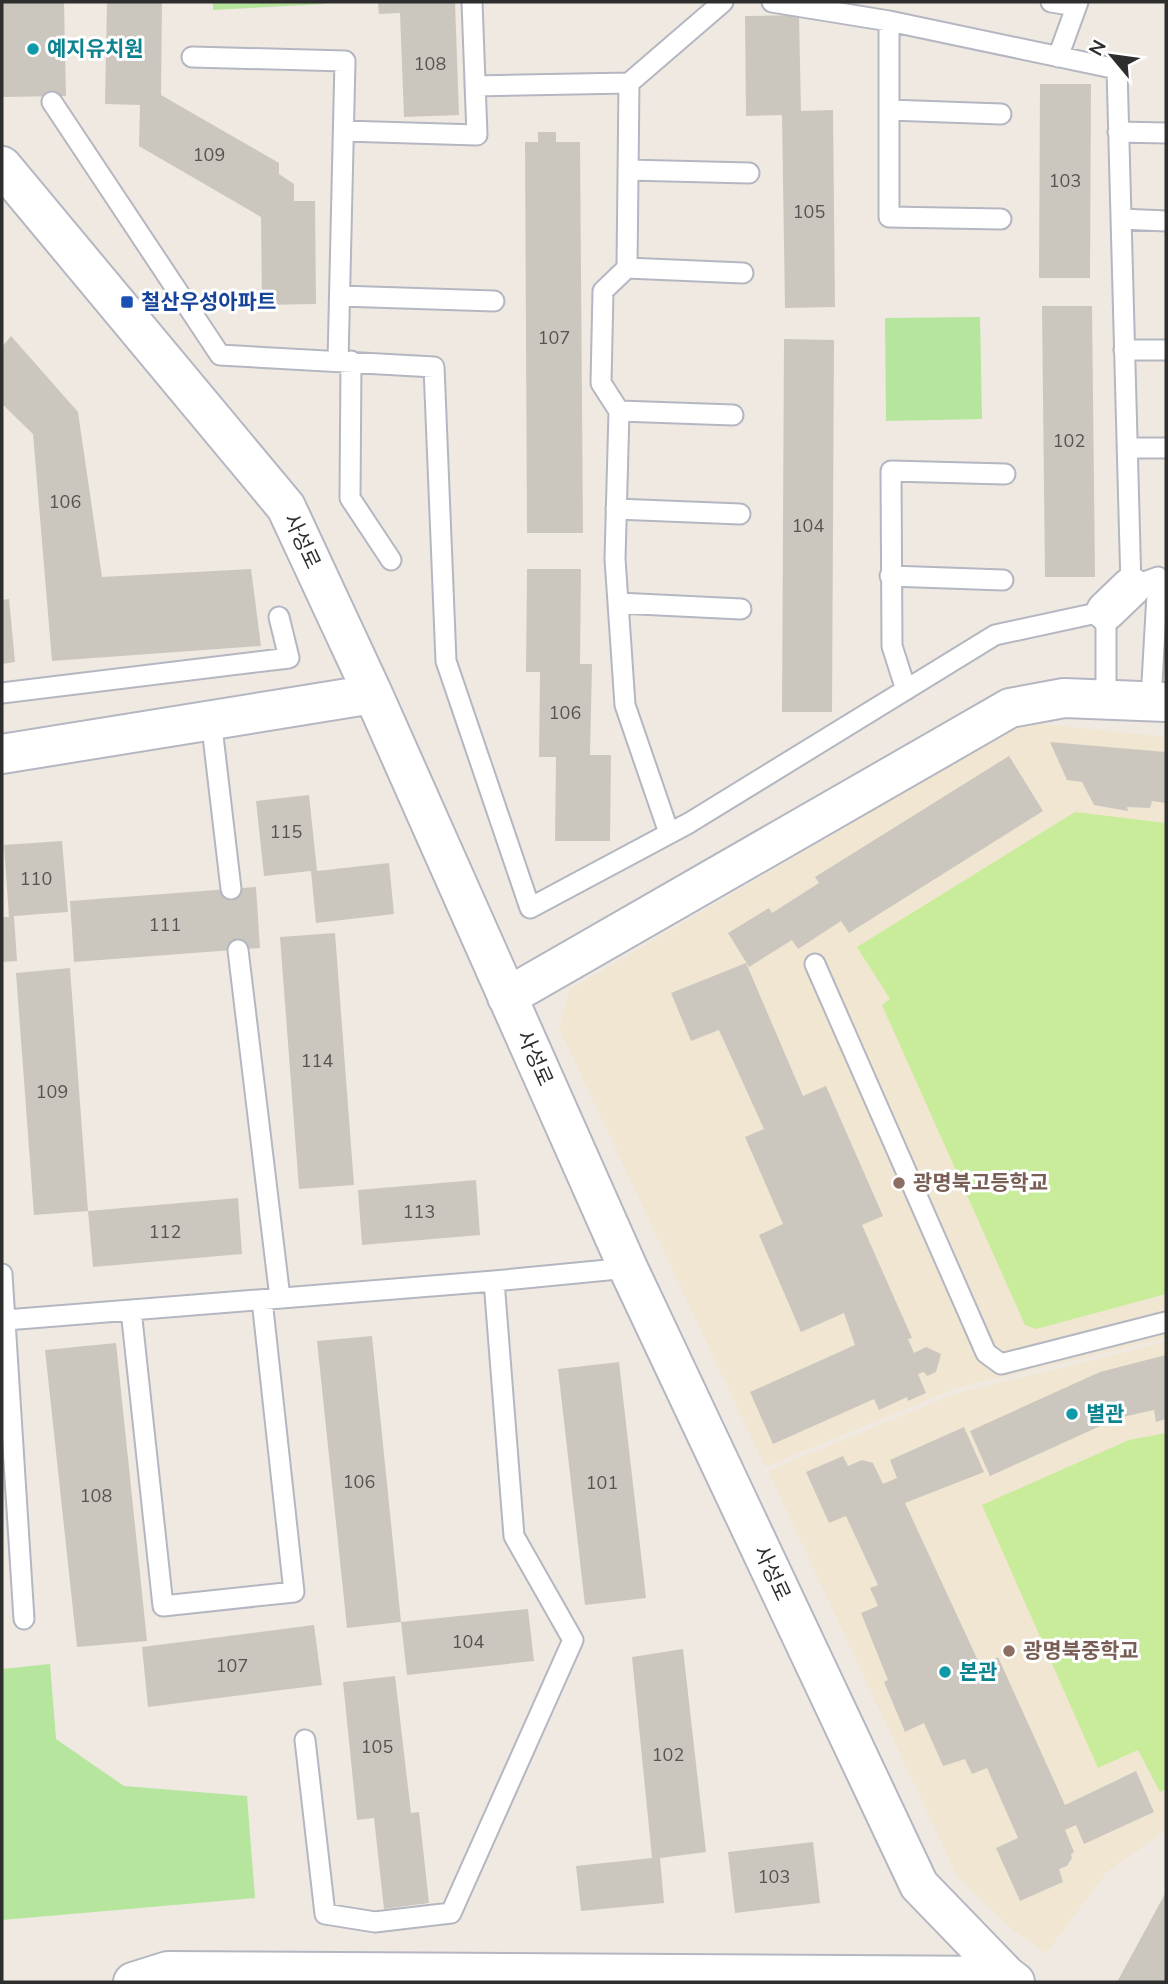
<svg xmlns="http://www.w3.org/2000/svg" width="1168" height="1984" font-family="'Nunito Sans','Noto Sans KR',sans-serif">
  <rect width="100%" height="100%" fill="#efe9e1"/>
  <path fill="#f0e6d1" d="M 1041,724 L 1166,737 L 1166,1338 L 956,1388 L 765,1467 L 559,1028 L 569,990 L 1010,730 Z
    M 1166,1342 L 1166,1830 L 1106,1873 L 1046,1953 L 1013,1930 L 958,1878 L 768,1471 L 957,1393 Z"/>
  <path fill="#b6e59e" d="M 213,2 L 324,2 L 324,4 L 213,10 Z
    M 980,317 L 982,419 L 886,421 L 885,318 Z
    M 50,1664 L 56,1739 L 124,1786 L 247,1796 L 255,1898 L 2,1920 L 2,1669 Z"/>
  <path fill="#c9ec9a" d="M 1075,812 L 1166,823 L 1166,1294 L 1036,1329 L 1025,1325 L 882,1005 L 890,999 L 857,947 Z
    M 1166,1433 L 1166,1789 L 1160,1792 L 1138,1750 L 1098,1768 L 982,1505 L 1129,1440 Z"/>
  <path fill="#cbc7bf" d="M 2,2 L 64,2 L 66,96 L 2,97 Z
    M 107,2 L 162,2 L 161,95 L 279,163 L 279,174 L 294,184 L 294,201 L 315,201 L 316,304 L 262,305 L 261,217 L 139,146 L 140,105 L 105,104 Z
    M 378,2 L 455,2 L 459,115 L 404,117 L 400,13 L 379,14 Z
    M 799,15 L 801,111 L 833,110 L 835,307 L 785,308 L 782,115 L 746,116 L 745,16 Z
    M 1040,84 L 1091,84 L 1090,278 L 1039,278 Z
    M 538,132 L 556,132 L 556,142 L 580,142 L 583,533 L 527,533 L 525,142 L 538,142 Z
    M 1042,306 L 1092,306 L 1095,577 L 1045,577 Z
    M 11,336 L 78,412 L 102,577 L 251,569 L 261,646 L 52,661 L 33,434 L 2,404 L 2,347 Z
    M 784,339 L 834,340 L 832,712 L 782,712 Z
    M 527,569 L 581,569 L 580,664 L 592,664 L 590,755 L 611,755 L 610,841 L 555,841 L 556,757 L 539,757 L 540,672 L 526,672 Z
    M 9,599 L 15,662 L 2,664 L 2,600 Z
    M 1050,742 L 1166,752 L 1166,803 L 1152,801 L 1150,808 L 1127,807 L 1128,811 L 1094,805 L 1082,782 L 1067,780 Z
    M 1009,756 L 1043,811 L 849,933 L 841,921 L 798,949 L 792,940 L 749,967 L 728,933 L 769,908 L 772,913 L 819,883 L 815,877 Z
    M 309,795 L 317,871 L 389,863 L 394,914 L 316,923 L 311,871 L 264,876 L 256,801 Z
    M 62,841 L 68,912 L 14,916 L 17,961 L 2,962 L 2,917 L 9,917 L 4,845 Z
    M 256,887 L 260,948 L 74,962 L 70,901 Z
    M 335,933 L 354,1185 L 299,1189 L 280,937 Z
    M 746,963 L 803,1096 L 826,1086 L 883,1216 L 862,1225 L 912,1338 L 908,1339 L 914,1353 L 926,1347 L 941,1354 L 936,1372 L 927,1376 L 924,1372 L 918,1374 L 926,1393 L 908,1401 L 907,1397 L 879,1410 L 874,1399 L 773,1444 L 750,1392 L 855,1345 L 844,1313 L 801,1332 L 759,1235 L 783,1224 L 745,1137 L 764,1129 L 719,1030 L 691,1041 L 671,993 Z
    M 70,968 L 88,1211 L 34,1215 L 16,973 Z
    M 476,1180 L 480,1235 L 362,1245 L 358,1190 Z
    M 238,1198 L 242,1254 L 93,1267 L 88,1211 Z
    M 372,1336 L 401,1622 L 347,1628 L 317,1341 Z
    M 116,1343 L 147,1641 L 77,1647 L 45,1350 Z
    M 1166,1355 L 1166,1419 L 1156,1422 L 1154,1410 L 1118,1418 L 990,1476 L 970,1431 L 1100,1372 Z
    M 619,1362 L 646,1598 L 585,1605 L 558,1369 Z
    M 964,1427 L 984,1472 L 905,1503 L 980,1665 L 998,1657 L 1065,1805 L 1136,1771 L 1154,1812 L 1084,1844 L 1076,1825 L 1065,1830 L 1074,1852 L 1071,1854 L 1072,1858 L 1067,1866 L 1059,1869 L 1063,1882 L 1020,1901 L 996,1848 L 1018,1838 L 987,1768 L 972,1774 L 965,1759 L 943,1766 L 924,1723 L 905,1732 L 884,1682 L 888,1680 L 861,1613 L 878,1606 L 870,1588 L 878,1585 L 846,1516 L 829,1523 L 806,1472 L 843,1456 L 848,1466 L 862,1460 L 873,1463 L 883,1484 L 897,1478 L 890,1460 Z
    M 528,1609 L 534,1661 L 407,1675 L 401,1622 Z
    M 314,1625 L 322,1685 L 148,1707 L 142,1647 Z
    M 683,1649 L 706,1852 L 660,1858 L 664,1903 L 581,1911 L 576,1866 L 652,1858 L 632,1657 Z
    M 395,1676 L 411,1813 L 419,1812 L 429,1903 L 384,1909 L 374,1818 L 357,1820 L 343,1682 Z
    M 813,1842 L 820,1903 L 735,1913 L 728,1852 Z
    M 1166,1892 L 1166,1982 L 1117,1982 Z"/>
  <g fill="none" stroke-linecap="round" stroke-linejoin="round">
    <g stroke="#b4b7c1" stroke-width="23">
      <path id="lane" d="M 772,2 L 889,21
        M 1051,2 L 1076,6
        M 192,57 L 345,61 L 338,361
        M 1058,57 L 1078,2
        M 629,83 L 627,268 L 603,291 L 601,383 L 619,411 L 615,559 L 625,705 L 669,833
        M 475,86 L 629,83 L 723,2
        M 52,102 L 220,355 L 434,367 L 446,661 L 530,908 L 689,823 L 995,635 L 1106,611 L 1106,698
        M 889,110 L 1001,114
        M 344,131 L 477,135 L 472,2
        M 1118,132 L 1166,133
        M 628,170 L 749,173
        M 1001,219 L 889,217 L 889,21 L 1117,69 L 1131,587 L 1158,577 L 1151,700
        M 1121,219 L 1166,221
        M 627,268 L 743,273
        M 340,296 L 494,301
        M 1124,350 L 1166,350
        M 351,361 L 350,498 L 391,560
        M 619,411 L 733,415
        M 1127,448 L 1166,448
        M 616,509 L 740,514
        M 890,576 L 1003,580
        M 618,603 L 741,609
        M 906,690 L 892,646 L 891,471 L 1005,474
        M 2,693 L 289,658 L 279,617
        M 211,719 L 231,889
        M 238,950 L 280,1298
        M 815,964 L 986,1353 L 1001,1364 L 1166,1322
        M 2,1274 L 24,1619
        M 131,1310 L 163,1606 L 294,1592 L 262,1300
        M 6,1320 L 494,1281 L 628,1268
        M 305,1740 L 325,1914 L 375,1922 L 451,1913 L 573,1640 L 514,1536 L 494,1281"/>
    </g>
    <g stroke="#b4b7c1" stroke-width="42">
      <path id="street" d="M 2,166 L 286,507 L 373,694 L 628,1268 L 919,1885 L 1007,1976 L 1015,1982
        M 1106,611 L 1131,587
        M 2,754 L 373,694
        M 507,997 L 1010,708 L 1064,698 L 1166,702
        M 133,1982 L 168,1971 L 1007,1976"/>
    </g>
    <use href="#lane" stroke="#fff" stroke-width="19"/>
    <use href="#street" stroke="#fff" stroke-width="38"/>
  </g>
  <g fill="#0f9aa8" stroke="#fff" stroke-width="2.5">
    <circle cx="33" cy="49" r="7"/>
    <circle cx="1072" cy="1414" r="7"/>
    <circle cx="945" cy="1672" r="7"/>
  </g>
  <rect fill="#1a4fb4" stroke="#fff" stroke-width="2.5" x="120" y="295" width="14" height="14" rx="3.5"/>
  <g fill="#8d6e63" stroke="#fff" stroke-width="2.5">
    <circle cx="899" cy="1183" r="7"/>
    <circle cx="1009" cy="1651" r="7"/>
  </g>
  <g text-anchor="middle" stroke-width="6" stroke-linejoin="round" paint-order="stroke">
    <g font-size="18" fill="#555452">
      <text x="430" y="70">108</text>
      <text x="209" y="161">109</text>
      <text x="1065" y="187">103</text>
      <text x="809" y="218">105</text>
      <text x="554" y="344">107</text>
      <text x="1069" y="447">102</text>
      <text x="65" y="508">106</text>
      <text x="808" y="532">104</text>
      <text x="565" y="719">106</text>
      <text x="286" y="838">115</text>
      <text x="36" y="885">110</text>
      <text x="165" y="931">111</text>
      <text x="317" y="1067">114</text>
      <text x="52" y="1098">109</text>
      <text x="419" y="1218">113</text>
      <text x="165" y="1238">112</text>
      <text x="359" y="1488">106</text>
      <text x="602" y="1489">101</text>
      <text x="96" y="1502">108</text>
      <text x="468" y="1648">104</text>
      <text x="232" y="1672">107</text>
      <text x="377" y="1753">105</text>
      <text x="668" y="1761">102</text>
      <text x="774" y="1883">103</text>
    </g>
    <g font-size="21" font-weight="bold" fill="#0d838f" stroke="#fff" text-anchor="start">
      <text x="47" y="56">예지유치원</text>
      <text x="1086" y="1421">별관</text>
      <text x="959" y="1679">본관</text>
    </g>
    <g font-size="21" font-weight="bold" fill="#164399" stroke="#fff" text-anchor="start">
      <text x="141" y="309">철산우성아파트</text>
    </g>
    <g font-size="21" fill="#2e2e2e" stroke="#fff">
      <text transform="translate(302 541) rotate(65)" y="7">사성로</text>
      <text transform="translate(535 1058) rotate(66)" y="7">사성로</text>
      <text transform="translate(772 1573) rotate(65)" y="7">사성로</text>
    </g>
    <g font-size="21" font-weight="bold" fill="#785e54" stroke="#fff" text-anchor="start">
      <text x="913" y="1190">광명북고등학교</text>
      <text x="1023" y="1658">광명북중학교</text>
    </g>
  </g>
  <rect width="1168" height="1984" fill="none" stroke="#2e2e2e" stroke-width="7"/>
  <g transform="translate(1112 56) rotate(299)" stroke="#ffffff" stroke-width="5" paint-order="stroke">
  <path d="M0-5L12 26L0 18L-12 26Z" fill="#2e2e2e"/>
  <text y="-10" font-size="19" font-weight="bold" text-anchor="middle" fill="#2e2e2e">N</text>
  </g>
</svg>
